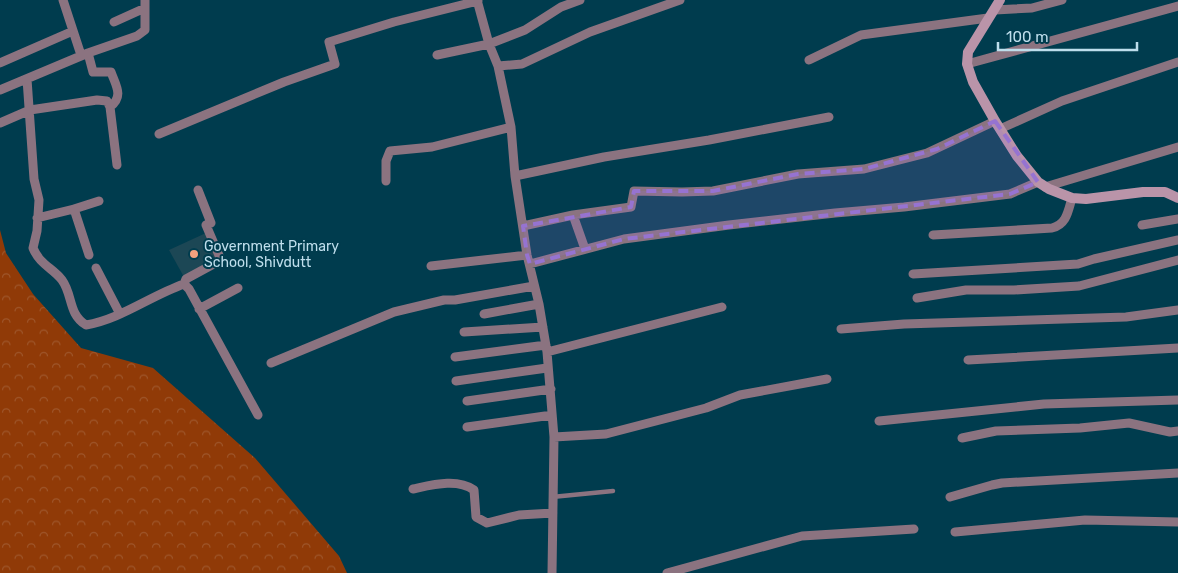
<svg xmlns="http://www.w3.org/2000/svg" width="1178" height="573" font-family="Rubik,sans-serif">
  <defs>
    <pattern id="forest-crowns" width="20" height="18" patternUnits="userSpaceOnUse" patternTransform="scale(1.25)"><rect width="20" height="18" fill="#903a07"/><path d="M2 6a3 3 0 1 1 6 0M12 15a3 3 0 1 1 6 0" fill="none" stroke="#9e562b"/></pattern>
  </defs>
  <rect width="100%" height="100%" fill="#003c4e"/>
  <path fill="#1c4755" d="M 206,233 L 218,259 L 184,277 L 169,250 Z"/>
  <path fill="url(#forest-crowns)" d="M 0,230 L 6,253 L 33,294 L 81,348 L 153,368 L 255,458 L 339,556 L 347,573 L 0,573 Z"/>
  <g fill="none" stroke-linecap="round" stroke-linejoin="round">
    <path stroke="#8b7380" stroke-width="4.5" d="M 552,497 L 613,491"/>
    <path stroke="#8b7380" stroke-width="9" d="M 63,0 L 81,55
      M 477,0 L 489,44 L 498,66 L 511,127 L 515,176 L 527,255 L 539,304 L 547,352 L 554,437 L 552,573
      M 995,10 L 1032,8 L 1062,0
      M 114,22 L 145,8
      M 88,53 L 93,72 L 111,72 C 116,86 124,96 110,107
      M 437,55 L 489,44 L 525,30 L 561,7 L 580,0
      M 809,60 L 861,35 L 988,18
      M 0,63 L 73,31
      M 967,64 L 1178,6
      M 498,66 L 522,64 L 590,32 L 680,0
      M 27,79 L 34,179 L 39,200 L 37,231 L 33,248 C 40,265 53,268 62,280 C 73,295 68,314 86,325 C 121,319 150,296 184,284 L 189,289 L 258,415
      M 0,90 L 88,53 L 137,36 L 145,30 L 145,0
      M 0,123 L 30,110 L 97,100 L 107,101 L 110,107 L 117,165
      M 1000,129 L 1062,101 L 1178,62
      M 159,134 L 284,82 L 335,64 L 329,42 L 394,22 L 478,1
      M 515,176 L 604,157 L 709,140 L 829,117
      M 386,181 L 386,161 L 390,151 L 432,147 L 511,127
      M 1045,187 L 1178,147
      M 74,209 L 89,255
      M 573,215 L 585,249
      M 37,218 L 74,209 L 99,201
      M 1142,225 L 1178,219
      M 523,226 L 573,215 L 631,207 L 634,191 L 682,192 L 713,191 L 798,174 L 864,169 L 927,153 L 995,121
      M 933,235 L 1052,228 C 1067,224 1068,211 1072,198
      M 530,264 L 624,239 L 729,225 L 835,213 L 904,207 L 1010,194 L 1038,182
      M 431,266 L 527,255
      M 96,268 L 120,314
      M 913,274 L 1078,264 L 1094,259 L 1178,240
      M 184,284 L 186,279 L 221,260 L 206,225 L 211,223 L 198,190
      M 917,298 L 966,290 L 1014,290 L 1079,286 L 1178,260
      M 199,309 L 238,288
      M 484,314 L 539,304
      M 841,329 L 904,324 L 1126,317 L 1178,310
      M 464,332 L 543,327
      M 547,352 L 722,307
      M 455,357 L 546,345
      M 968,360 L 1178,348
      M 271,363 L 394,312 L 444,300 L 455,300 L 534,286
      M 456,381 L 547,368
      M 467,401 L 551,389
      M 879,421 L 1044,404 L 1178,400
      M 467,427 L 552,415
      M 554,437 L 606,434 L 706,408 L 740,395 L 827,379
      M 962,438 L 996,431 L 1080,428 L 1129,423 L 1170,432 L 1178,431
      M 413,489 C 432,485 457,478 474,490 L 476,517 L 487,523 L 519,515 L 553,513
      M 950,497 L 992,485 L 1002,483 L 1178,473
      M 955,532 L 1085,520 L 1178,522
      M 667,573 L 802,536 L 914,529"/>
    <path stroke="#ba94a9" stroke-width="10" d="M 1000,0 L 968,52 L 967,64 L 973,82 L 995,121 L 1017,156 L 1038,182 L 1049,189 L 1072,198 L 1086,199 L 1143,192 L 1165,192 L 1178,198"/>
  </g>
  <path fill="#9673d1" fill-opacity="0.2" stroke="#9673d1" stroke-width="4" stroke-dasharray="10 6" stroke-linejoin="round" d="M 995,121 L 1038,182 L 1010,194 L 624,239 L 530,264 L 527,255 L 523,226 L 631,207 L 634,191 L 713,191 L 798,174 L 864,169 L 937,149 Z"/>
  <circle fill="#f2a17e" stroke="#003c4e" stroke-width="2" cx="194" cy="254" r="5"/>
  <g text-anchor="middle" stroke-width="4" stroke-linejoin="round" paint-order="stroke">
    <g font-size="14" fill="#bedeec" stroke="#003c4e" text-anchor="start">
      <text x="204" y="251">Government Primary<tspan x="204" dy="16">School, Shivdutt</tspan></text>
    </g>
  </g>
  <path d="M998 42v8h139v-8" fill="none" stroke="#bedeec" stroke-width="2.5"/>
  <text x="1006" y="42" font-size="15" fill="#bedeec" stroke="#003c4e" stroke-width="4" paint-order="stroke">100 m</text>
</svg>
